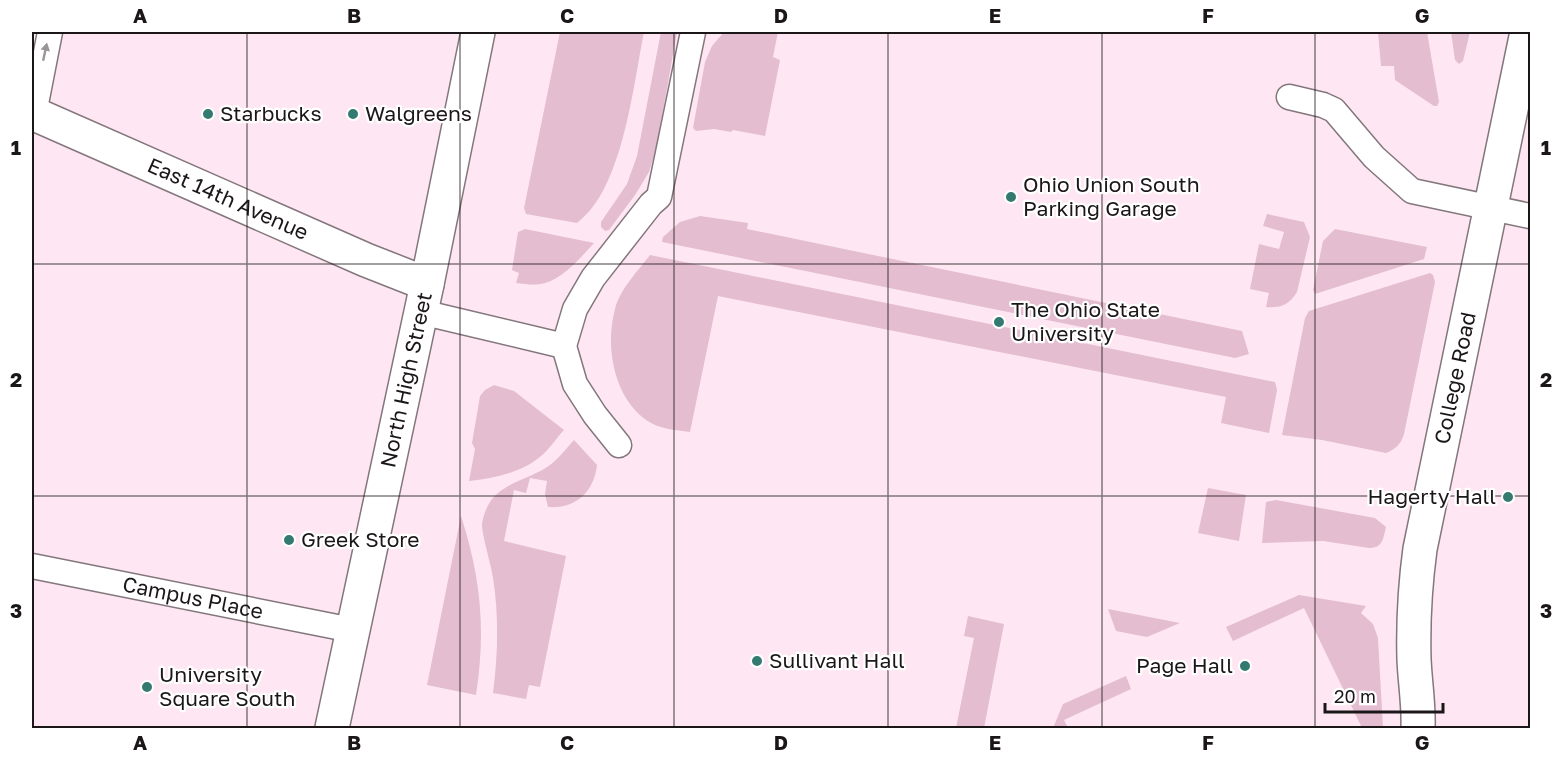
<svg xmlns="http://www.w3.org/2000/svg" width="1562" height="760" font-family="'Golos Text',sans-serif">
  <rect width="100%" height="100%" fill="#fff6fa"/>
  <path fill="#fee7f2" d="M 50,32 L 1530,32 L 1530,728 L 32,728 L 32,84 Z"/>
  <path fill="#e4bdd0" d="M 560,32 L 644,32 C 633,86 623,189 577,223 L 526,214 L 524,208 Z
    M 661,32 L 677,32 L 656,150 L 649,172 L 635,195 L 609,230 L 605,231 L 601,227 L 601,222 L 627,184 L 637,156 Z
    M 724,32 L 778,32 L 773,57 L 780,60 L 765,136 L 733,130 L 731,132 L 714,129 L 696,131 L 693,128 L 705,62 L 712,46 Z
    M 1378,32 L 1427,32 L 1439,102 L 1437,106 L 1434,106 L 1395,80 L 1394,66 L 1381,66 Z
    M 1451,32 L 1470,32 L 1463,61 L 1459,64 L 1455,60 Z
    M 1267,214 L 1304,222 L 1310,237 L 1297,292 C 1289,305 1281,308 1266,307 L 1269,293 L 1250,289 L 1259,244 L 1279,249 L 1284,232 L 1263,226 Z
    M 700,216 L 748,223 L 747,229 L 1242,331 L 1249,354 L 1235,358 L 662,242 L 663,237 L 680,222 Z
    M 525,229 L 594,243 C 582,256 564,278 545,283 C 535,286 526,284 516,283 L 519,273 L 512,270 L 518,232 Z
    M 1335,229 L 1427,247 L 1424,259 L 1315,294 L 1313,290 L 1323,241 Z
    M 650,255 L 1275,382 L 1277,390 L 1269,433 L 1221,423 L 1226,397 L 718,296 L 690,432 C 675,430 659,429 646,420 C 613,396 605,346 615,309 C 620,289 638,271 650,255 Z
    M 1430,273 L 1433,275 L 1435,282 L 1404,434 C 1401,444 1396,449 1386,453 L 1322,440 L 1282,435 L 1305,318 L 1309,311 Z
    M 494,385 L 514,391 L 564,430 C 556,438 550,449 541,456 C 521,473 494,478 469,481 L 475,449 L 472,443 L 480,396 L 485,390 Z
    M 574,440 L 597,465 C 594,492 576,509 548,507 L 545,494 L 547,481 L 530,478 L 526,493 L 514,490 L 504,541 L 566,556 L 540,687 L 529,685 L 526,699 L 493,693 C 498,654 499,616 493,578 C 491,564 482,536 482,524 C 483,517 486,508 490,502 C 502,484 527,479 544,469 C 556,462 565,450 574,440 Z
    M 1208,488 L 1246,495 L 1239,541 L 1198,533 Z
    M 1276,500 L 1375,518 L 1386,527 C 1383,539 1383,548 1369,548 L 1323,541 L 1262,543 L 1266,502 Z
    M 461,516 C 481,578 486,630 476,695 L 427,685 Z
    M 1299,595 L 1366,606 L 1361,613 L 1373,624 L 1378,638 L 1383,728 L 1362,728 L 1304,608 L 1233,641 L 1226,627 Z
    M 1108,609 L 1180,623 L 1147,637 L 1116,631 Z
    M 968,616 L 1004,624 L 984,728 L 956,728 L 974,638 L 964,636 Z
    M 1126,676 L 1131,689 L 1064,720 L 1068,728 L 1053,728 L 1063,704 Z"/>
  <g fill="none" stroke-linecap="round" stroke-linejoin="round">
    <g stroke="#83767c" stroke-width="27">
      <g id="lane">
        <path d="M 1289,97 L 1323,105 L 1334,110 L 1374,157 L 1412,191 L 1530,216"/>
        <path d="M 34,114 L 50,32"/>
        <path d="M 421,312 L 564,346"/>
        <path d="M 619,445 L 595,415 L 575,384 L 564,346 L 575,309 L 593,278 L 651,204 L 659,197 L 693,32"/>
        <path id="s1" d="M 32,566 L 352,630"/>
      </g>
    </g>
    <g stroke="#83767c" stroke-width="36">
      <g id="street">
        <path id="s2" d="M 32,113 L 366,260 L 427,284"/>
        <path id="s3" d="M 1418,728 C 1419,705 1415,683 1414,659 C 1413,622 1415,586 1420,549 L 1527,32"/>
      </g>
    </g>
    <g stroke="#83767c" stroke-width="36">
      <g id="primary">
        <path id="s4" d="M 332,728 L 427,284 L 478,32"/>
      </g>
    </g>
    <use href="#lane" stroke="#fff" stroke-width="24"/>
    <use href="#street" stroke="#fff" stroke-width="33"/>
    <use href="#primary" stroke="#fff" stroke-width="33"/>
  </g>
  <defs><path id="oneway-solid" d="M-6-.8H1V-3.2L6.5 0L1 3.2V.8H-6Z" transform="scale(1.5)"/></defs>
  <use fill="#989697" href="#oneway-solid" transform="translate(45 52) rotate(-78)"/>
  <path fill="none" stroke="#1b1618" stroke-width="1.5" stroke-opacity="0.55" d="M 247,32 L 247,728M 460,32 L 460,728M 674,32 L 674,728M 888,32 L 888,728M 1102,32 L 1102,728M 1315,32 L 1315,728M 32,264 L 1530,264M 32,496 L 1530,496"/>
  <g fill="#347a71" stroke="#fff" stroke-width="2">
    <circle cx="208" cy="114" r="6"/>
    <circle cx="353" cy="114" r="6"/>
    <circle cx="1011" cy="197" r="6"/>
    <circle cx="999" cy="322" r="6"/>
    <circle cx="1508" cy="497" r="6"/>
    <circle cx="289" cy="540" r="6"/>
    <circle cx="757" cy="661" r="6"/>
    <circle cx="1245" cy="666" r="6"/>
    <circle cx="147" cy="687" r="6"/>
  </g>
  <g text-anchor="middle" stroke-width="4.5" stroke-linejoin="round" paint-order="stroke">
    <g font-size="21" fill="#1b1618" stroke="#fff" text-anchor="start">
      <text x="220" y="121">Starbucks</text>
      <text x="365" y="121">Walgreens</text>
      <text x="1023" y="192">Ohio Union South<tspan x="1023" dy="24">Parking Garage</tspan></text>
      <text x="1011" y="317">The Ohio State<tspan x="1011" dy="24">University</tspan></text>
      <text x="1496" y="504" text-anchor="end">Hagerty Hall</text>
      <text x="301" y="547">Greek Store</text>
      <text x="769" y="668">Sullivant Hall</text>
      <text x="1233" y="673" text-anchor="end">Page Hall</text>
      <text x="159" y="682">University<tspan x="159" dy="24">Square South</tspan></text>
    </g>
    <g font-size="21" fill="#1b1618" stroke="#fff">
      <text dy="7" stroke="none"><textPath href="#s2" startOffset="214">East 14th Avenue</textPath></text>
      <text dy="7" stroke="none"><textPath href="#s3" startOffset="354">College Road</textPath></text>
      <text dy="7" stroke="none"><textPath href="#s4" startOffset="356">North High Street</textPath></text>
      <text dy="7" stroke="none"><textPath href="#s1" startOffset="164">Campus Place</textPath></text>
    </g>
  </g>
  <rect width="1562" height="760" fill="none" stroke="#ffffff" stroke-width="66"/>
  <path d="M1325 703v9h118v-9" fill="none" stroke="#1b1618" stroke-width="3"/>
  <text x="1334" y="703" font-size="18" fill="#1b1618" stroke="#ffffff" stroke-width="4.5" paint-order="stroke">20 m</text>
  <rect x="33" y="33" width="1496" height="694" fill="none" stroke="#1b1618" stroke-width="2"/>
  <g font-size="20" text-anchor="middle" font-weight="bold" fill="#1b1618">
    <text x="140" y="23">A</text>
    <text x="354" y="23">B</text>
    <text x="567" y="23">C</text>
    <text x="781" y="23">D</text>
    <text x="995" y="23">E</text>
    <text x="1208" y="23">F</text>
    <text x="1422" y="23">G</text>
    <text x="16" y="155">1</text>
    <text x="1546" y="155">1</text>
    <text x="16" y="387">2</text>
    <text x="1546" y="387">2</text>
    <text x="16" y="618">3</text>
    <text x="1546" y="618">3</text>
    <text x="140" y="750">A</text>
    <text x="354" y="750">B</text>
    <text x="567" y="750">C</text>
    <text x="781" y="750">D</text>
    <text x="995" y="750">E</text>
    <text x="1208" y="750">F</text>
    <text x="1422" y="750">G</text>
  </g>
</svg>
